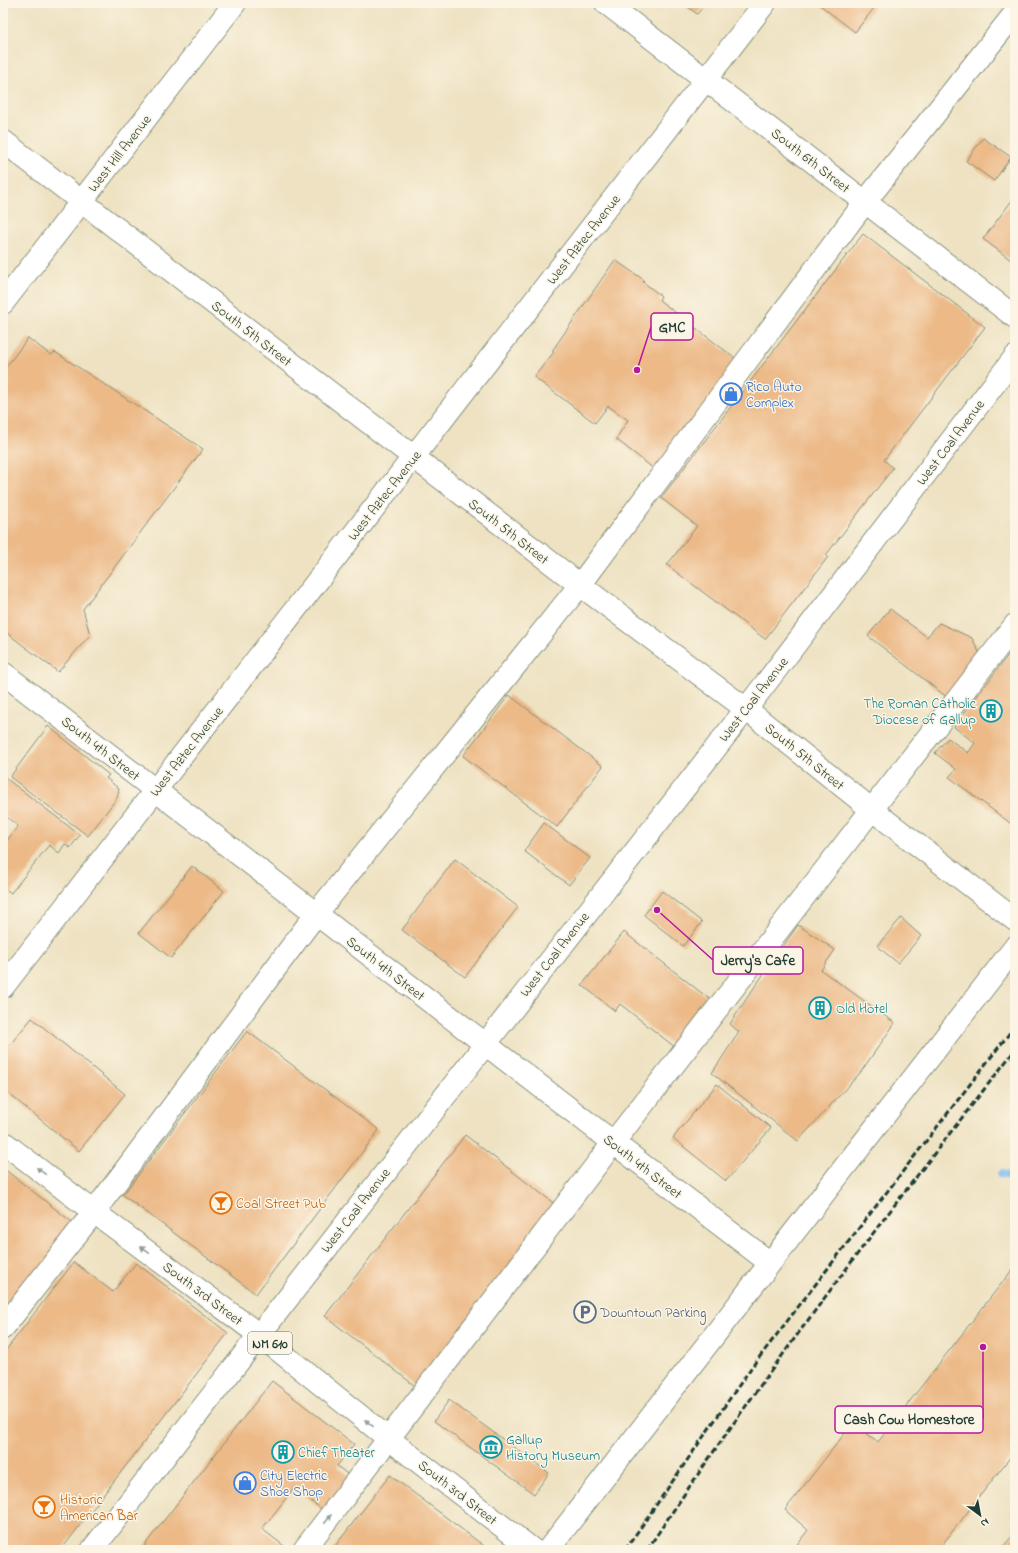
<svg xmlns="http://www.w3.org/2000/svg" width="1018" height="1553" font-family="'Indie Flower',sans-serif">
  <rect width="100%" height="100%" fill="#fcf5e5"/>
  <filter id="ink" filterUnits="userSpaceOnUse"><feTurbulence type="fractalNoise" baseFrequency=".025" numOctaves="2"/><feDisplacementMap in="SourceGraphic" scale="8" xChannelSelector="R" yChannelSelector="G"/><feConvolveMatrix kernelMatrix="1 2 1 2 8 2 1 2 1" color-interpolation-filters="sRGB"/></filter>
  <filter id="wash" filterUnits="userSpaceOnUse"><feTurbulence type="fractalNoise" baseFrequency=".012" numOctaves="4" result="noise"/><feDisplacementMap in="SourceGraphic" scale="16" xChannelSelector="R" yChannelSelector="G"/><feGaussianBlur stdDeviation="0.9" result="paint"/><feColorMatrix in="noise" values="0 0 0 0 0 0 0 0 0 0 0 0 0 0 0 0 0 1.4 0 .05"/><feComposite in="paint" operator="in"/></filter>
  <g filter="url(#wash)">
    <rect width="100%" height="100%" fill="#eee2c2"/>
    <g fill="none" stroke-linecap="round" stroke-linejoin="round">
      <path stroke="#79bef0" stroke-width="8" d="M 1001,1174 L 1015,1177"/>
    </g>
    <g id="blocks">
      <path fill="#ecb987" d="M 683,3 L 706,3 L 697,14 Z
        M 817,3 L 878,3 L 855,32 Z
        M 983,138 L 1011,157 L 994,181 L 966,161 Z
        M 1013,199 L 1015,201 L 1015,263 L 983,239 Z
        M 863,234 L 985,327 L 884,460 L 893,468 L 826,555 L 828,557 L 765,639 L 667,565 L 697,526 L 661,498 Z
        M 615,260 L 644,280 L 643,282 L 661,296 L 659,300 L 740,362 L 654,469 L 616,439 L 628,420 L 608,406 L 595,423 L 534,377 L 554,352 L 552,351 Z
        M 28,338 L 51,355 L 55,352 L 203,449 L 83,609 L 90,635 L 58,672 L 3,630 L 3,371 Z
        M 890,609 L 927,637 L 939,623 L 972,638 L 981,656 L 948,698 L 868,636 Z
        M 1015,646 L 1015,817 L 1010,823 L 949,777 L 956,769 L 935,753 L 948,738 L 968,753 L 975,743 L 954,727 Z
        M 509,695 L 603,766 L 557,827 L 463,756 Z
        M 48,726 L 109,775 L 106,778 L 119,789 L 117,798 L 88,836 L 10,777 Z
        M 3,776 L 80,835 L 70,848 L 65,844 L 59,853 L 49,845 L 11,893 L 3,887 L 3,846 L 18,826 L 3,814 Z
        M 544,823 L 590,858 L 569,885 L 524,851 Z
        M 455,859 L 518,907 L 465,977 L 402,930 Z
        M 192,866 L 224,891 L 171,958 L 139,933 Z
        M 662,891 L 702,922 L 683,946 L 644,915 Z
        M 901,918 L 921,936 L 898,963 L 877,946 Z
        M 798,925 L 835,950 L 821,970 L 895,1023 L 860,1073 L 798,1141 L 712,1073 L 739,1032 L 730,1024 L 749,995 Z
        M 624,932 L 717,1005 L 680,1051 L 620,1004 L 615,1011 L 582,985 Z
        M 32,1018 L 125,1094 L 79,1151 L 3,1089 L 3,1053 Z
        M 247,1031 L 379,1130 L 256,1294 L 123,1195 Z
        M 717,1084 L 771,1128 L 726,1181 L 673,1138 Z
        M 465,1135 L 560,1208 L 419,1389 L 325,1316 Z
        M 3,1168 L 77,1226 L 3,1323 Z
        M 74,1262 L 113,1292 L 136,1263 L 228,1333 L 61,1550 L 3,1550 L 3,1354 Z
        M 1012,1270 L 1015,1272 L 1015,1451 L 938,1550 L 793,1550 L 808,1530 L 785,1510 L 853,1423 L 878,1442 Z
        M 272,1381 L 354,1444 L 337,1466 L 351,1477 L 324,1511 L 294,1488 L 262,1529 L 288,1549 L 287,1550 L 141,1550 Z
        M 449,1400 L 549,1473 L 534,1494 L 434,1421 Z
        M 390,1475 L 484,1546 L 481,1550 L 332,1550 Z
        M 1015,1533 L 1015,1550 L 1000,1550 Z"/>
    </g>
  </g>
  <g filter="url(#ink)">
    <use href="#blocks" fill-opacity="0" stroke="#86907b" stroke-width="1"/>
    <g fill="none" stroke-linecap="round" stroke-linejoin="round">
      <g stroke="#86907b" stroke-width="24">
        <path id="minor" d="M 606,3 L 1015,317
          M 3,141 L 580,585 L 746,709 L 871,809 L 1015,920
          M 3,303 L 235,3
          M 3,673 L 770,1263
          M 3,1328 L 94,1212 L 316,914 L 580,585 L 865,202 L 1015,13
          M 92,1550 L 746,709 L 1015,357
          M 304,1550 L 613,1143 L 1015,625"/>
      </g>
      <g stroke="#86907b" stroke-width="24">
        <path id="major" d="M 3,987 L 765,3
          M 3,1142 L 94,1212 L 258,1334 L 389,1439 L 533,1550
          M 548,1550 L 1015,947"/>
      </g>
      <use href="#minor" stroke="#fff" stroke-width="22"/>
      <use href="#major" stroke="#fff" stroke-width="22"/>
      <path stroke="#1f3d34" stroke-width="3" stroke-dasharray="6 3" stroke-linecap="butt" d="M 625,1550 L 751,1368 L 1015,1026
        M 647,1550 C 761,1377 887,1213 1015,1050"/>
    </g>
    <defs><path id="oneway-solid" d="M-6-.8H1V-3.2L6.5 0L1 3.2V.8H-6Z"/></defs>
    <g fill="#8f9e9a">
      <use href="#oneway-solid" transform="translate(41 1171) rotate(-142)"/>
      <use href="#oneway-solid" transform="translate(145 1250) rotate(-143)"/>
      <use href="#oneway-solid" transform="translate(369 1423) rotate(-141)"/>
      <use href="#oneway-solid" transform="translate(328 1519) rotate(-52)"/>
    </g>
  </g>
  <defs>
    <g id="shop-ring" transform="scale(1.15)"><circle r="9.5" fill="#fcf5e5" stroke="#3f7fe0" stroke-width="1.5"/><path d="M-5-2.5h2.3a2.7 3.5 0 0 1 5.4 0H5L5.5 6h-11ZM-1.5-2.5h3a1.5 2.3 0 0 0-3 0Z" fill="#3f7fe0"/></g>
    <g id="building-ring" transform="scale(1.15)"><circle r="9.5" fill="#fcf5e5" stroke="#0f9aa8" stroke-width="1.5"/><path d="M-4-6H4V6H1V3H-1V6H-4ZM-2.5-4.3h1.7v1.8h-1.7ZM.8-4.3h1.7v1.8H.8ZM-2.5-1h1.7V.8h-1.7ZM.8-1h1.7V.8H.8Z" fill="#0f9aa8"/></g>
    <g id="bar-ring" transform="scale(1.15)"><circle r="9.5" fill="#fcf5e5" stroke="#e8710a" stroke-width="1.5"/><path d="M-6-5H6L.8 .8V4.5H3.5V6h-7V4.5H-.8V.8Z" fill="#e8710a"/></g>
    <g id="parking-ring" transform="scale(1.15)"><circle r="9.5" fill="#fcf5e5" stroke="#5c6f8a" stroke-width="1.5"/><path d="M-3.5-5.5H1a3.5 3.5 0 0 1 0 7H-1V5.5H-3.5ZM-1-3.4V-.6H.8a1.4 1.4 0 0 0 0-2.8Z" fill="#5c6f8a"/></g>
    <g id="museum-ring" transform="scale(1.15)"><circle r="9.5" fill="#fcf5e5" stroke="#0f9aa8" stroke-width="1.5"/><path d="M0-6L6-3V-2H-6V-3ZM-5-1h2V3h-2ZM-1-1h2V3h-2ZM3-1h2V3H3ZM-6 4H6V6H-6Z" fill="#0f9aa8"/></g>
  </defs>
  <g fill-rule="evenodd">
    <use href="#shop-ring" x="731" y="394"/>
    <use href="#building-ring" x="991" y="711"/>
    <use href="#building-ring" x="820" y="1008"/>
    <use href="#bar-ring" x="221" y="1203"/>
    <use href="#parking-ring" x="585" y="1312"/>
    <use href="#museum-ring" x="491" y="1447"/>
    <use href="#building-ring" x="283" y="1452"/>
    <use href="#shop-ring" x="245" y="1483"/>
    <use href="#bar-ring" x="44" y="1507"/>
  </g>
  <g text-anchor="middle" stroke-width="3" stroke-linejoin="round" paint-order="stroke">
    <rect fill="#fcf5e5" stroke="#617469" stroke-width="1" x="248" y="1332" width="44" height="22" rx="3"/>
    <g font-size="13" font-weight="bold" fill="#1f3d34">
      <text x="270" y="1348">NM 610</text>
    </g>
    <g font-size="14" fill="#1f3d34" stroke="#fcf5e5">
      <text transform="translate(119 153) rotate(-52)" y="5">West Hill Avenue</text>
      <text transform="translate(811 160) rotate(38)" y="5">South 6th Street</text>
      <text transform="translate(583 239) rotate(-52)" y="5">West Aztec Avenue</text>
      <text transform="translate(252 333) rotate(38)" y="5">South 5th Street</text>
      <text transform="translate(950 442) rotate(-53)" y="5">West Coal Avenue</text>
      <text transform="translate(384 495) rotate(-52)" y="5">West Aztec Avenue</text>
      <text transform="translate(509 531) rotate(38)" y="5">South 5th Street</text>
      <text transform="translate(753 699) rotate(-52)" y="5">West Coal Avenue</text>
      <text transform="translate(101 748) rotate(38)" y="5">South 4th Street</text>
      <text transform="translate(186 751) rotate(-52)" y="5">West Aztec Avenue</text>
      <text transform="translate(805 756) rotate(39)" y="5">South 5th Street</text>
      <text transform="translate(554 954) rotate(-52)" y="5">West Coal Avenue</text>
      <text transform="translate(386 968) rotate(38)" y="5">South 4th Street</text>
      <text transform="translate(643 1166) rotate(38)" y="5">South 4th Street</text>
      <text transform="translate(355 1210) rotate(-52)" y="5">West Coal Avenue</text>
      <text transform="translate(203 1293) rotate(37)" y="5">South 3rd Street</text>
      <text transform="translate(458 1492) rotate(38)" y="5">South 3rd Street</text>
    </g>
    <g font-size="14" fill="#366cbe" stroke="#fcf5e5" text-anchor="start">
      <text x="746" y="391">Rico Auto<tspan x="746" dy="16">Complex</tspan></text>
      <text x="260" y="1480">City Electric<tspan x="260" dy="16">Shoe Shop</tspan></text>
    </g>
    <g font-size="14" fill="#0d838f" stroke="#fcf5e5" text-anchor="start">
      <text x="976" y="708" text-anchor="end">The Roman Catholic<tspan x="976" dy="16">Diocese of Gallup</tspan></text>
      <text x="836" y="1013">Old Hotel</text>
      <text x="506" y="1444">Gallup<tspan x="506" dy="16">History Museum</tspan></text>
      <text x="298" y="1457">Chief Theater</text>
    </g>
    <g font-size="14" fill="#c56008" stroke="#fcf5e5" text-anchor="start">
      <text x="236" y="1208">Coal Street Pub</text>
      <text x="60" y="1504">Historic<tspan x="60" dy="16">American Bar</tspan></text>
    </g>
    <g font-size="14" fill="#4e5e75" stroke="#fcf5e5" text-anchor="start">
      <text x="600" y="1317">Downtown Parking</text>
    </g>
  </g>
  <path fill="none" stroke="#b5179e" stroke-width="1.5" d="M637 370L651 327M657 910L713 960M983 1347L983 1419"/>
  <g fill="#b5179e" stroke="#fcf5e5" stroke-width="1.5">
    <circle cx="637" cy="370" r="4"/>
    <circle cx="657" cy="910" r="4"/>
    <circle cx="983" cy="1347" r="4"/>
  </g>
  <g fill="#fcf5e5" stroke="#b5179e" stroke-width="1.5">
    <rect x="651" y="313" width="42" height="27" rx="4"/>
    <rect x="713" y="947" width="90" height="27" rx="4"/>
    <rect x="835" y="1406" width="148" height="27" rx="4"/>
  </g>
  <g font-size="15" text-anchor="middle" font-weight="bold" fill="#1f3d34">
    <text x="672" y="332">GMC</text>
    <text x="758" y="965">Jerry's Cafe</text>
    <text x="909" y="1424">Cash Cow Homestore</text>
  </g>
  <rect width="1018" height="1553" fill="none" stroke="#fcf5e5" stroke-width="16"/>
  <g transform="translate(980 1515) rotate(148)" stroke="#fcf5e5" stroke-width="3" paint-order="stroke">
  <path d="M0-3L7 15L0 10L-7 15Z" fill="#1f3d34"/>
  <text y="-6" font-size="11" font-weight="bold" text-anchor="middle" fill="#1f3d34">N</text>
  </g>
</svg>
